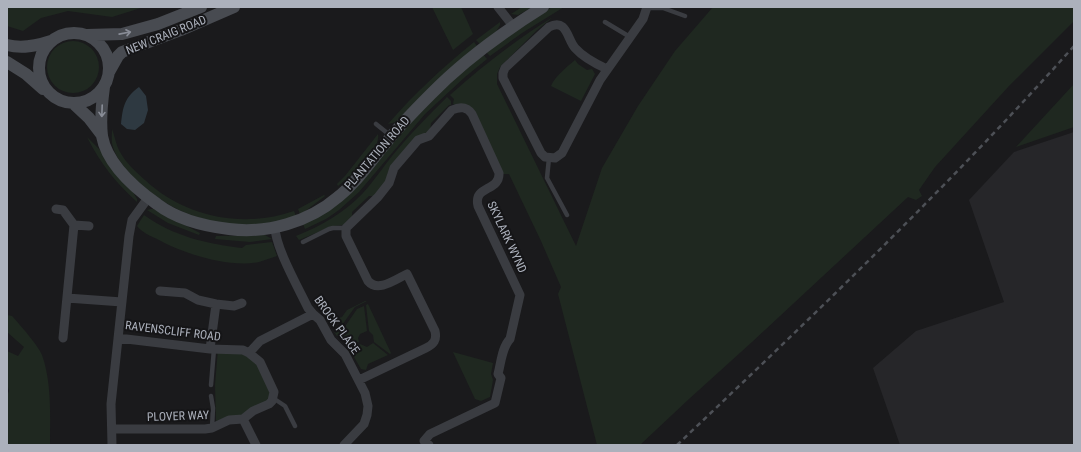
<svg xmlns="http://www.w3.org/2000/svg" width="1081" height="452" font-family="'Roboto Condensed',sans-serif">
  <rect width="100%" height="100%" fill="#1a1a1c"/>
  <path fill="#262629" d="M 1074,132 L 1074,445 L 900,445 L 873,368 L 916,331 L 1004,302 L 969,200 L 1014,152 Z"/>
  <path fill="#1f2820" d="M 7,7 L 144,7 L 112,17 L 68,11 L 41,18 L 23,31 L 7,26 Z
    M 432,7 L 461,7 L 473,34 L 453,50 Z
    M 522,7 L 533,7 L 518,15 L 511,14 Z
    M 552,7 L 564,7 L 522,33 L 490,56 L 486,52 L 524,25 Z
    M 713,7 L 1074,7 L 1074,21 L 1009,86 L 935,167 L 919,190 L 922,196 L 916,200 L 908,197 L 752,342 L 689,399 L 640,445 L 597,445 L 558,294 L 561,287 L 541,241 L 509,174 L 503,174 L 475,111 L 453,104 L 454,99 L 450,95 C 482,66 516,40 553,17 L 536,31 L 500,67 L 497,74 L 497,84 L 576,246 L 602,168 L 638,106 L 675,51 Z
    M 500,22 L 500,25 L 496,32 L 480,44 L 476,40 Z
    M47 67a26 26 0 1 1 52 0a26 26 0 1 1-52 0Z
    M 474,42 L 477,46 L 396,122 L 388,124 C 414,94 443,67 474,42 Z
    M 483,54 L 487,59 L 465,77 L 425,114 L 359,192 L 339,210 L 326,219 L 305,229 L 303,224 L 397,136 L 446,86 Z
    M 575,60 L 578,64 L 587,70 L 592,69 L 595,74 L 581,101 L 551,86 C 555,76 567,67 575,60 Z
    M 1074,84 L 1074,127 L 1016,147 Z
    M 447,97 L 451,101 L 451,105 L 449,105 L 431,123 L 430,131 L 417,137 L 388,172 L 386,182 L 374,196 L 369,196 L 352,212 L 352,218 L 347,221 L 344,225 L 333,226 L 299,240 L 296,236 C 321,226 344,213 363,193 C 375,180 385,164 397,150 C 413,131 430,114 447,97 Z
    M 112,129 C 115,137 116,145 120,152 C 126,163 136,172 145,180 C 185,217 242,229 294,211 L 296,216 C 278,222 260,226 242,225 C 223,225 203,220 186,213 C 162,204 120,172 113,147 C 111,141 112,135 112,129 Z
    M 378,134 C 381,151 350,176 338,186 L 337,184 L 345,176 Z
    M 87,137 L 101,151 L 133,192 L 137,199 L 137,202 C 116,183 100,163 87,137 Z
    M 324,195 L 325,196 L 304,212 L 300,214 L 298,209 Z
    M 151,209 L 154,209 L 200,233 L 199,235 L 168,223 L 147,210 Z
    M 144,215 C 173,236 207,244 242,248 L 246,245 L 272,242 L 277,256 C 271,258 265,260 259,262 C 229,268 184,254 157,239 C 150,236 142,232 137,226 Z
    M 265,235 L 272,239 L 250,242 L 215,239 L 216,236 Z
    M 365,301 L 367,301 L 355,307 L 342,325 L 339,318 L 342,317 L 347,310 Z
    M 368,304 L 391,353 L 390,354 L 374,342 L 373,335 L 369,331 L 366,305 Z
    M 364,306 L 367,331 L 360,334 L 358,338 L 359,342 L 351,345 L 342,336 L 337,336 L 334,332 L 344,328 L 357,309 Z
    M 7,315 L 12,316 C 20,325 38,345 42,355 C 52,383 50,416 50,445 L 7,445 L 7,396 L 9,391 L 7,384 L 7,351 L 18,356 L 24,347 L 7,332 Z
    M 373,343 L 388,355 L 368,364 L 366,370 L 361,369 L 354,357 L 355,351 L 353,347 L 360,344 L 367,347 Z
    M 218,349 L 254,356 L 274,396 L 243,419 L 216,421 L 215,385 Z
    M 453,352 L 493,363 L 491,374 L 493,380 L 490,397 L 481,401 L 475,399 Z"/>
  <path fill="#2e3941" d="M 139,87 L 146,96 L 148,110 L 144,123 L 135,130 L 127,129 L 121,124 C 123,107 124,98 139,87 Z"/>
  <g fill="none" stroke-linecap="round" stroke-linejoin="round">
    <path stroke="#3a3c41" stroke-width="4.5" d="M 647,8 L 663,8 L 685,16
      M 605,22 L 630,37
      M 376,124 L 391,136
      M 549,158 L 547,178 L 567,215
      M 303,242 L 329,229 L 333,228 L 346,228
      M 211,385 L 214,349
      M 211,396 L 213,408 L 212,428
      M 273,398 L 285,406 L 295,426"/>
    <path stroke="#3a3c41" stroke-width="9" d="M 498,7 L 513,26
      M 607,69 C 596,64 583,57 575,48 C 567,39 567,18 549,27 L 505,68 L 503,73 L 503,78 L 541,153 L 545,157 L 555,158 L 562,153 L 600,80 L 643,19 L 647,7
      M 56,209 L 63,210 L 74,225 L 89,226
      M 275,227 C 275,247 299,289 308,308 L 313,314 L 320,320 L 331,340 L 345,354 L 365,393 L 368,406 L 367,415 L 364,424 L 344,445
      M 160,291 L 185,293 L 198,300 L 216,304 L 234,306 L 242,303
      M 67,298 L 122,302
      M 63,338 L 74,225
      M 118,338 L 210,349 L 243,350 L 249,353 L 260,362 L 274,392 L 272,401 L 269,404 L 253,411 L 243,419
      M 210,349 L 216,304
      M 249,353 L 260,341 L 313,314
      M 359,380 L 426,348 C 434,344 437,340 435,331 L 407,274 C 396,279 378,293 368,281 L 346,236 L 346,228 L 378,197 L 389,183 L 394,168 L 418,140 L 429,136 L 452,110 C 461,106 467,107 472,114 L 499,173 C 500,192 473,185 478,206 L 520,295 L 510,339 C 502,347 501,363 498,374 L 501,378 L 495,403 L 430,434 L 424,441 L 429,445
      M 243,419 L 256,445
      M 112,429 L 205,429 L 212,428 L 229,420 L 243,419
      M 112,445 L 111,404 L 129,236 L 132,220 L 148,198"/>
    <path stroke="#484b51" stroke-width="12" d="M39 68a35 35 0 1 1 70 0a35 35 0 1 1-70 0Z
      M 87,35 L 122,34 L 158,24 L 201,7
      M 7,45 C 22,49 36,46 51,41
      M 7,62 L 26,74 L 43,89
      M 109,72 L 118,56 L 122,52 L 181,30 L 234,7
      M 104,87 C 102,102 100,120 102,136 C 107,164 136,189 157,204 C 178,220 203,226 229,229 C 267,234 309,222 338,197 C 357,182 370,162 385,144 C 399,126 415,110 431,94 C 464,60 503,32 543,7
      M 73,103 L 89,118 L 102,135"/>
    <path stroke="#4d5056" stroke-width="2.5" stroke-dasharray="5 4" stroke-linecap="butt" d="M 677,445 C 813,316 949,186 1074,46"/>
  </g>
  <defs><path id="oneway-shaft" d="M-6 0H5M1.5-3L5.5 0L1.5 3" fill="none" stroke-width="1.6" stroke-linecap="round" stroke-linejoin="round"/></defs>
  <g stroke="#898d97">
    <use href="#oneway-shaft" transform="translate(125 33) rotate(-11)"/>
    <use href="#oneway-shaft" transform="translate(102 111) rotate(92)"/>
  </g>
  <g text-anchor="middle" stroke-width="4" stroke-linejoin="round" paint-order="stroke">
    <g font-size="12" fill="#acb1bc" stroke="#151517">
      <text transform="translate(166 35) rotate(-22)" y="4">NEW CRAIG ROAD</text>
      <text transform="translate(377 153) rotate(-49)" y="4">PLANTATION ROAD</text>
      <text transform="translate(507 237) rotate(65)" y="4">SKYLARK WYND</text>
      <text transform="translate(337 325) rotate(54)" y="4">BROCK PLACE</text>
      <text transform="translate(173 331) rotate(7)" y="4">RAVENSCLIFF ROAD</text>
      <text transform="translate(178 416) rotate(-2)" y="4">PLOVER WAY</text>
    </g>
  </g>
  <rect width="1081" height="452" fill="none" stroke="#acb1bc" stroke-width="16"/>
</svg>
